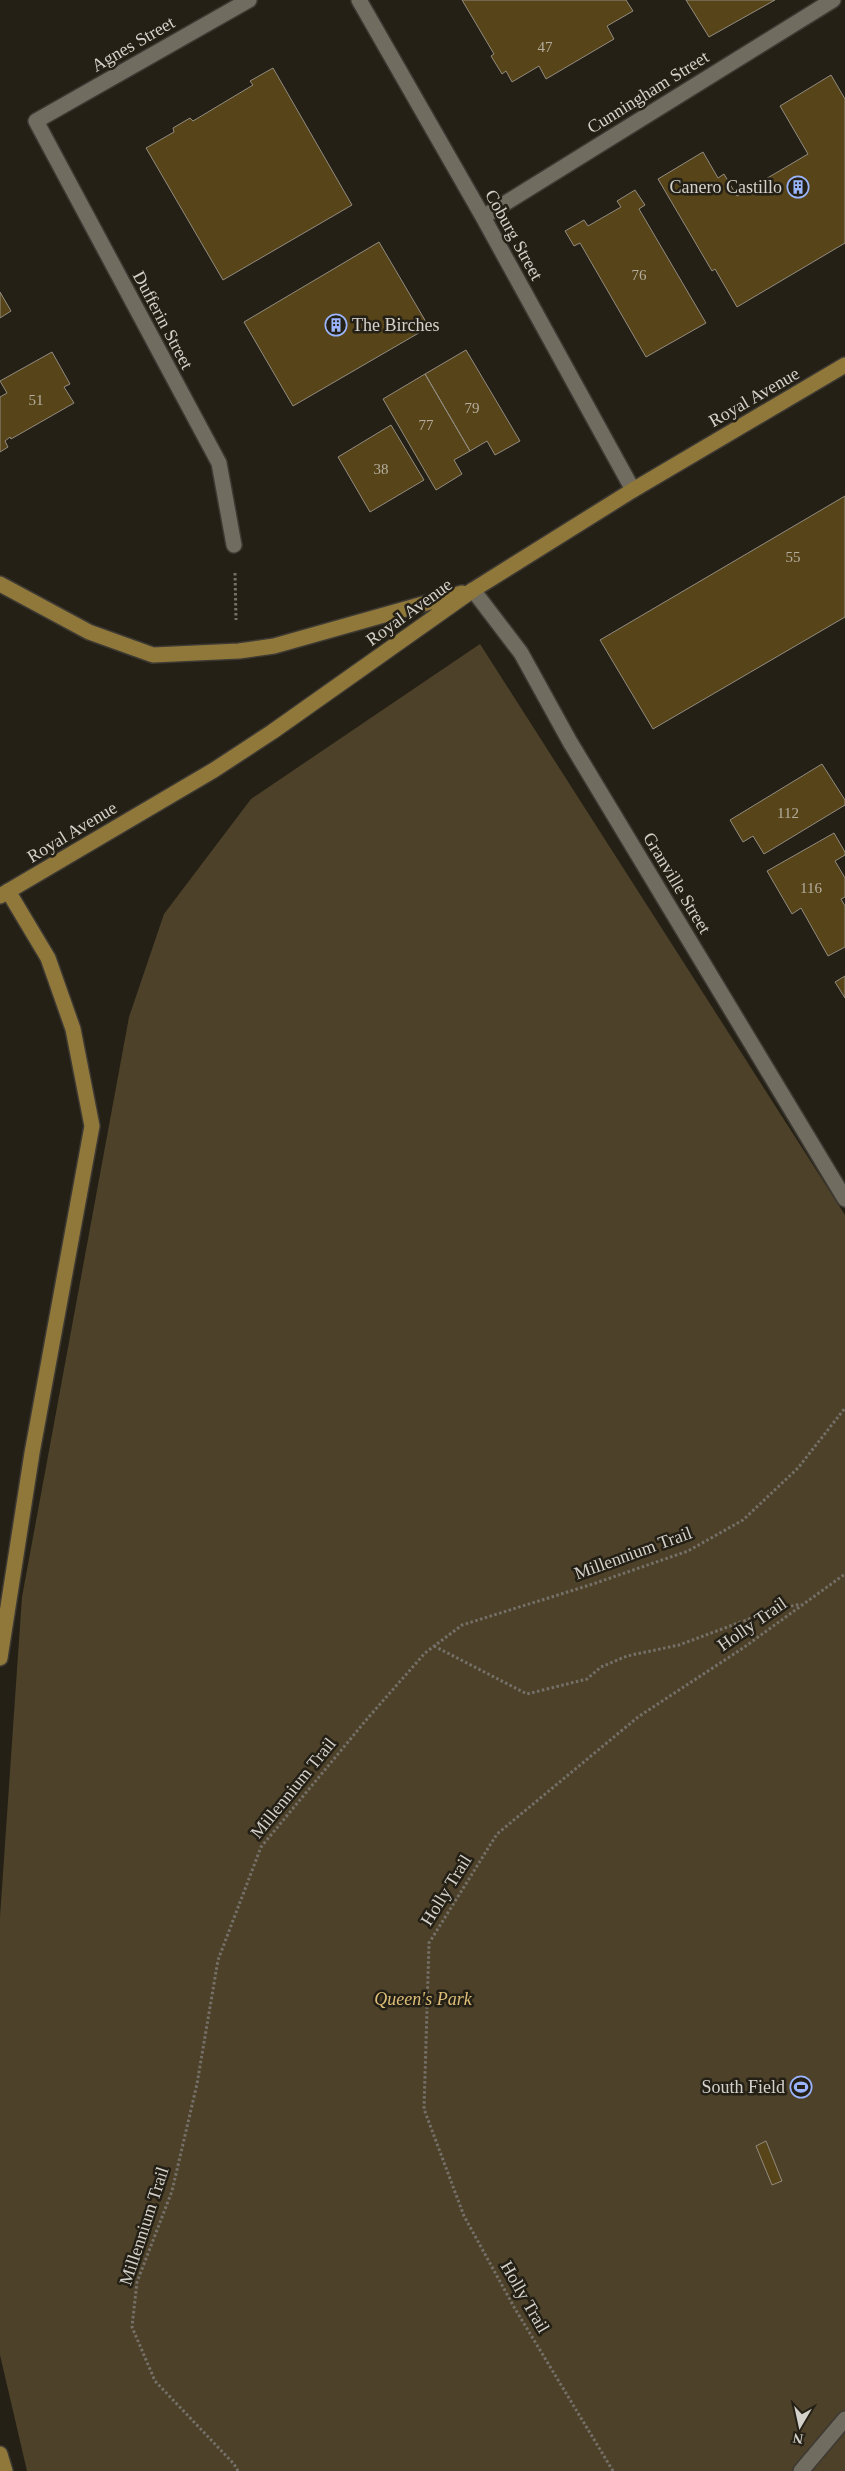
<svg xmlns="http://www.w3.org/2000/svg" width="845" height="2471" font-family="Georgia,serif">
  <rect width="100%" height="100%" fill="#242016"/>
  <path fill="#4d4129" d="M 480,644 L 845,1215 L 845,2471 L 27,2471 L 0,2355 L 0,1917 L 22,1597 L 129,1017 L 164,914 L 251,799 Z"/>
  <path fill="#574419" stroke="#928c80" d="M 462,0 L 626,0 L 633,11 L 607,26 L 614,39 L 546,79 L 539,66 L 512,82 L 506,71 L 502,74 L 491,56 L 494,54 Z
    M 686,0 L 775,0 L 709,37 Z
    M 273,68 L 352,205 L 223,280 L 146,148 L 174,132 L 173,128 L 190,118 L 193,121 L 253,85 L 250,81 Z
    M 831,75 L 845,99 L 845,243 L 737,307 L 715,269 L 712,271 L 658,179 L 703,152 L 718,178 L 724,174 L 737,196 L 808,154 L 780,106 Z
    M 635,190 L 645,205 L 639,209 L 706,323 L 646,357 L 580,243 L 574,246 L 565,231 L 584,220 L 588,226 L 621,207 L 617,201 Z
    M 379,242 L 429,327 L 293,406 L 244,322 Z
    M 0,292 L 11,311 L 0,318 Z
    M 466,350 L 520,441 L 495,455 L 487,441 L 470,451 L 425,374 Z
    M 52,352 L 70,384 L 64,387 L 74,403 L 11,439 L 10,437 L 5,441 L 8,447 L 0,452 L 0,397 L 7,393 L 0,381 Z
    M 425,374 L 470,451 L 454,460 L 462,474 L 436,490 L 383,399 Z
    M 391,425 L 424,480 L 370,512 L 338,457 Z
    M 845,496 L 845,617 L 653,729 L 600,640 Z
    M 822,764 L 845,800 L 845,805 L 764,854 L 753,836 L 743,842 L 730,820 Z
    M 834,833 L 845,852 L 845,855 L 835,861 L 845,878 L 845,897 L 841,899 L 845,906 L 845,947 L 828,956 L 801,908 L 792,914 L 767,871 Z
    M 845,976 L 845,998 L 835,982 Z
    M 766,2141 L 782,2181 L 772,2185 L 756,2146 Z"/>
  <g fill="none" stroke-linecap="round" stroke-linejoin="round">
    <g stroke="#3d3933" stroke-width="18">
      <path id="minor" d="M 359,0 L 483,217 L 633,490
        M 483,217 L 833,0
        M 234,545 L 219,463 L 36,121 L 249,0
        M 473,590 L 521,653 L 570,742 L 845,1199
        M 801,2471 L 845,2419"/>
    </g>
    <g stroke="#3d3933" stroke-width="18">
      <path id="major" d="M 0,584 L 89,632 L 153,655 L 239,651 L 274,646 L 462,593
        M 0,896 L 214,770 L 272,732 L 473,590 L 633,490 L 845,365
        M 0,1658 L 32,1453 L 92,1126 L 73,1029 L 48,958 L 8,891
        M 0,2454 L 5,2471"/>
    </g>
    <path stroke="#757169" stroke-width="3" stroke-dasharray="2.5 2.5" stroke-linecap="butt" d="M 235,573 L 236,620
      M 434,1646 L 527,1694 L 587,1679 L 601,1667 L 627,1656 L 679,1645 L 773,1610 L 801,1604
      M 238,2471 L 234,2464 L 155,2381 L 132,2327 L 137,2282 L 172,2191 L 197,2084 L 218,1960 L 261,1847 L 367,1719 L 425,1653 L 462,1625 L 593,1584 L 688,1551 L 743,1520 L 798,1468 L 845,1408
      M 613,2471 L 514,2307 L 464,2216 L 424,2109 L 429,1943 L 497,1834 L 638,1717 L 743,1648 L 845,1574"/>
    <use href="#minor" stroke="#716c60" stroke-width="15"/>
    <use href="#major" stroke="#90773a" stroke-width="15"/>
  </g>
  <defs>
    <g id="building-ring" transform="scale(1.125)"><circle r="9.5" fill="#242016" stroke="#9ab5fd" stroke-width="1.5"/><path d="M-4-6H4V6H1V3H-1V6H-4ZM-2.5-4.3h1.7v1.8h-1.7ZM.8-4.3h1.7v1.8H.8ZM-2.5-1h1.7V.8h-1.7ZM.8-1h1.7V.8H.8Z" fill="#9ab5fd"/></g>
    <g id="stadium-ring" transform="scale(1.125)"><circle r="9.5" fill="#242016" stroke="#9ab5fd" stroke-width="1.5"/><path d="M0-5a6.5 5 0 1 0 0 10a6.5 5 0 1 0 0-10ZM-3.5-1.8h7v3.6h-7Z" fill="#9ab5fd"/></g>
  </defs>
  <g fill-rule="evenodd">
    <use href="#building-ring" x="798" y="187"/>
    <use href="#building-ring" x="336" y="325"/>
    <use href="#stadium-ring" x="801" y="2087"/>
  </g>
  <g text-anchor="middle" stroke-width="5" stroke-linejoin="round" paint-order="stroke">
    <g font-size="15" fill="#b5ae9e">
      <text x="545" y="52">47</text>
      <text x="639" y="280">76</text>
      <text x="36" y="405">51</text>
      <text x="472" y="413">79</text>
      <text x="426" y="430">77</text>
      <text x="381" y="474">38</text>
      <text x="793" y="562">55</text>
      <text x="788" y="818">112</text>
      <text x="811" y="893">116</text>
    </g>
    <g font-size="18" fill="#d4d1cb" stroke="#242016">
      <text transform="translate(133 44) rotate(-30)" y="6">Agnes Street</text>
      <text transform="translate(648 92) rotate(-32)" y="6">Cunningham Street</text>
      <text transform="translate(514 235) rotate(61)" y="6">Coburg Street</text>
      <text transform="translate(163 320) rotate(62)" y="6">Dufferin Street</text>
      <text transform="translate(754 397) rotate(-30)" y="6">Royal Avenue</text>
      <text transform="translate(409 612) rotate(-36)" y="6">Royal Avenue</text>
      <text transform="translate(72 832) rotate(-31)" y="6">Royal Avenue</text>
      <text transform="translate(677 883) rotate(59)" y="6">Granville Street</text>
      <text transform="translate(633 1553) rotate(-20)" y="6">Millennium Trail</text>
      <text transform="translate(752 1624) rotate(-35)" y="6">Holly Trail</text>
      <text transform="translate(293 1788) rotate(-51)" y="6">Millennium Trail</text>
      <text transform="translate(446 1890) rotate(-58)" y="6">Holly Trail</text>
      <text transform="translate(144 2226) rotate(-72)" y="6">Millennium Trail</text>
      <text transform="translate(525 2297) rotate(60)" y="6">Holly Trail</text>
    </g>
    <g font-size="18" fill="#d4d1cb" stroke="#242016" text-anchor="end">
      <text x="782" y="193">Canero Castillo</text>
      <text x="352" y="331" text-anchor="start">The Birches</text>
      <text x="785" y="2093">South Field</text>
    </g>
    <g font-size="18" font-style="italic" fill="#ddbd78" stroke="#242016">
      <text x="423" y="2005">Queen's Park</text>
    </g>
  </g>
  <g transform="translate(800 2426) rotate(189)" stroke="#242016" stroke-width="4" paint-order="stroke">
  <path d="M0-4L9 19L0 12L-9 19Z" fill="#d4d1cb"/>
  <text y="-8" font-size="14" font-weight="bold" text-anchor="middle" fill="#d4d1cb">N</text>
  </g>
</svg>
